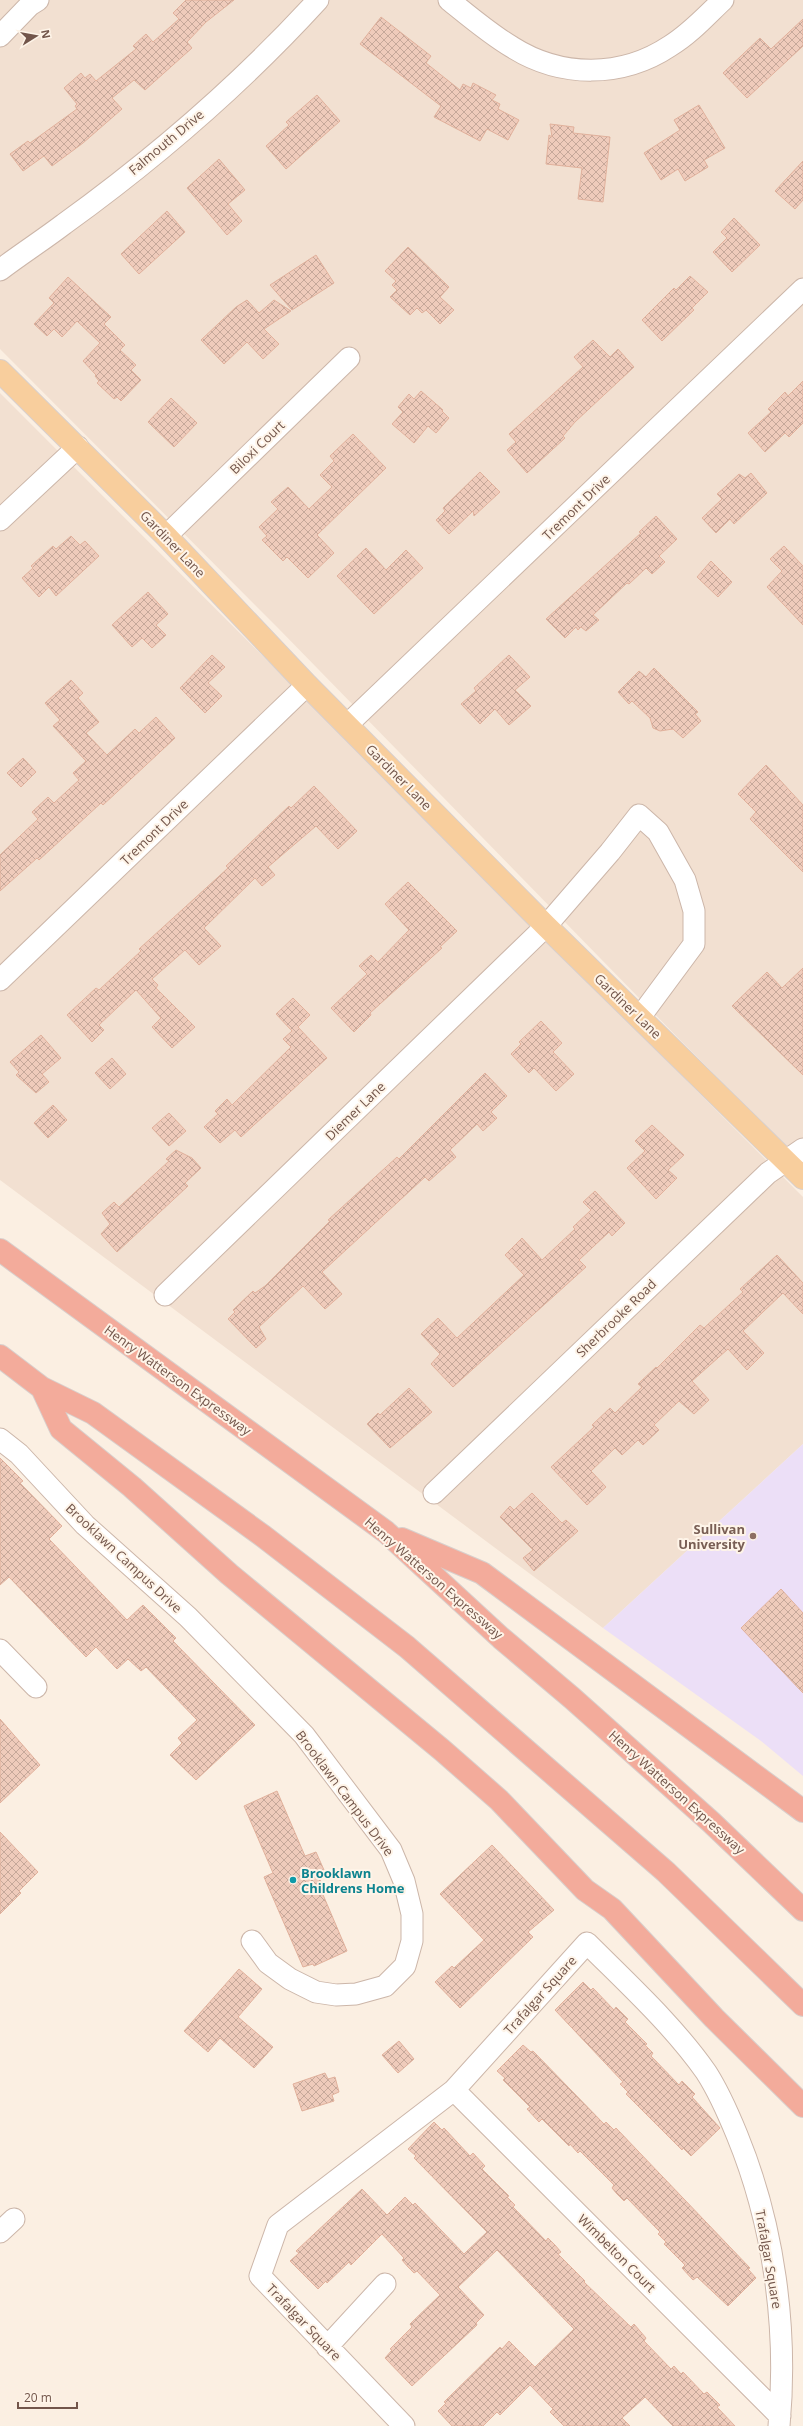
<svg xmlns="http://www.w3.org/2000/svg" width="803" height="2426" font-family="'Open Sans',sans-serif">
  <defs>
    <pattern id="building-cross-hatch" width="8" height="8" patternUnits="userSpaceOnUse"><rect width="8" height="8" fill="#efcbbb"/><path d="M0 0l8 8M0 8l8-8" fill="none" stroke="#c6a89a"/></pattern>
  </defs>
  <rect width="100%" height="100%" fill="#fbefe2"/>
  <path fill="#f2e0d1" d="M 0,0 L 803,0 L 803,1162 L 682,1042 L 278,628 L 0,349 Z
    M 0,393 L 803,1197 L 803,1444 L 603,1628 L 0,1180 Z"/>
  <path fill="#ecdff7" d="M 803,1444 L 803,1776 L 761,1741 L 603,1628 Z"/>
  <path fill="url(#building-cross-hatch)" stroke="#e1b19c" d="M 186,0 L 234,0 L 206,22 L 187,42 L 192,48 L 145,90 L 134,80 L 112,98 L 122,109 L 83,143 L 52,166 L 44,156 L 23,171 L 10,154 L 28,141 L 30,143 L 77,109 L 75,106 L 77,104 L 64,88 L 81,73 L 85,78 L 90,74 L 96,81 L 136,49 L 133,46 L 146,34 L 153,42 L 179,19 L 173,13 Z
    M 381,17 L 431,56 L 426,63 L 460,90 L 463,84 L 471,88 L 473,83 L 496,95 L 492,100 L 500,104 L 498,109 L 519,120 L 508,140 L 487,129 L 480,141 L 434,117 L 441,106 L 360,44 Z
    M 803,19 L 803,46 L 747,98 L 723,73 L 760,38 L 771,49 Z
    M 317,95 L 340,121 L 286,169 L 266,146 L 289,125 L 286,122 Z
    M 699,105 L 725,148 L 704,160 L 708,167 L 685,181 L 678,169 L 661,180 L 644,153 L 680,130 L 674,120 Z
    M 550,124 L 574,127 L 573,133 L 610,137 L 603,202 L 578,199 L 582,168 L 546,164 L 549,135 L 552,137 Z
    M 219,159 L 245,190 L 228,204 L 242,221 L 227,235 L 187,188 Z
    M 803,161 L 803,200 L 795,209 L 775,191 Z
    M 167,211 L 185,232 L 139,274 L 121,254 Z
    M 734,218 L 760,245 L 732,272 L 713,252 L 727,238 L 721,232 Z
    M 408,247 L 449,287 L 440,297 L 454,310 L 440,324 L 426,310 L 422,313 L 417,308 L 410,315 L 390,297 L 397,290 L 392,285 L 396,281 L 385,271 Z
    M 316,255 L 334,283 L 292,310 L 270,285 Z
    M 690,276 L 708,292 L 692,308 L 694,310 L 662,341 L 642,320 L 674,288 L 676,290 Z
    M 68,277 L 111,317 L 104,324 L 125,345 L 120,350 L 136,365 L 131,370 L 141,380 L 121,401 L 117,397 L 114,399 L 97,383 L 99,381 L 95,376 L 96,375 L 83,361 L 100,343 L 77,321 L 62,337 L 54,329 L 47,336 L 34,324 L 54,303 L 49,298 Z
    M 247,300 L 259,313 L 274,300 L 291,311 L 264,329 L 279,344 L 263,359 L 247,342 L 224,364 L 201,340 L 236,307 Z
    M 593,340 L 610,357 L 618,349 L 634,367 L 575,422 L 563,436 L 565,438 L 527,473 L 507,450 L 516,442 L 509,434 L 583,367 L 574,357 Z
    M 803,381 L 803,423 L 789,437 L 785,433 L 765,452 L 748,433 L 771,412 L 768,409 L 785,392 L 788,396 Z
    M 421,391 L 443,410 L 442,411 L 449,418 L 436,433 L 428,426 L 414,443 L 392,424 L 403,412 L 398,407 L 409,394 L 414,399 Z
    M 171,398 L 197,423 L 174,447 L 148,422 Z
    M 353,434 L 386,468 L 317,535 L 334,553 L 308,578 L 287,557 L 283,561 L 262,540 L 267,536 L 259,527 L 278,509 L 271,502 L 288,487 L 309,509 L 332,487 L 320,475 L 334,461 L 330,456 Z
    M 480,472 L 500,492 L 474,516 L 473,511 L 449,534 L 436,520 L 445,511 L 443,508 Z
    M 751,473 L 767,493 L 734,524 L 730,519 L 716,533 L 702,518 L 722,499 L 717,494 L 724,488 L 739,474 L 745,478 Z
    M 656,516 L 677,539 L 659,556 L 665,562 L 652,574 L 646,568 L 629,584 L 627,583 L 593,615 L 599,620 L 586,631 L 581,627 L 578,630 L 576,627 L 565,638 L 546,619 L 641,533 L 639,532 Z
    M 71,536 L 80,545 L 85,541 L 99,556 L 56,596 L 49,587 L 39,597 L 22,578 L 33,568 L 31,566 L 53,546 L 56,549 Z
    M 784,546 L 803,566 L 803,625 L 767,587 L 782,571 L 770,559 Z
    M 366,548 L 386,570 L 406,550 L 423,568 L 374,614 L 337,576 Z
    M 711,561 L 732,582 L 718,597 L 697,577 Z
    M 148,592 L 168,614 L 156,625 L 166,635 L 152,648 L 142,638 L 132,647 L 112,625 Z
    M 212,655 L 225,667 L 208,683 L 222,696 L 205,713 L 180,688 Z
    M 509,655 L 530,677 L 515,690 L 531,706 L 509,725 L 495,709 L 480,724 L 461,704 L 476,691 L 474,688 Z
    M 654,668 L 698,712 L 695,714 L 701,721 L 683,738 L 673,729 L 660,731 L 653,728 L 650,718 L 632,701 L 629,704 L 618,692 L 639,671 L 646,677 Z
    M 71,680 L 83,693 L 78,698 L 99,722 L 86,733 L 107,755 L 135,729 L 139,733 L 156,717 L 175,738 L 103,805 L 101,803 L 39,860 L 37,858 L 0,891 L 0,855 L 38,819 L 32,812 L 48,797 L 54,803 L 79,780 L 73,773 L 86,761 L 53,726 L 60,720 L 45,703 Z
    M 23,758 L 36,772 L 21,787 L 7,773 Z
    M 766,765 L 803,805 L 803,872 L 750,819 L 756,812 L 738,794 Z
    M 314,786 L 357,831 L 338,849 L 316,826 L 268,867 L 275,875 L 262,886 L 255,878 L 204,928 L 221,946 L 199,965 L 185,950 L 152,979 L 158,985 L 156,988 L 195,1027 L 172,1048 L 152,1027 L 161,1018 L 136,990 L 99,1025 L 104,1030 L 92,1042 L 67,1015 L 96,988 L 99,990 L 141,951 L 139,949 L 228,868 L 226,866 L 289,806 L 291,808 Z
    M 408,882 L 457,931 L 440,947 L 442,948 L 370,1013 L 371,1015 L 354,1032 L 331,1008 L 367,974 L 359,966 L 371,955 L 378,962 L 409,930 L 385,904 Z
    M 803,968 L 803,1075 L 732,1006 L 767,972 L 782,988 Z
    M 293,998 L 310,1015 L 298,1027 L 327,1058 L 241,1137 L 235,1130 L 220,1143 L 204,1127 L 218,1114 L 215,1111 L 227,1099 L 232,1105 L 291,1047 L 283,1039 L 292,1031 L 276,1014 Z
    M 541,1021 L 562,1043 L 553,1052 L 574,1074 L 556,1091 L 534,1068 L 529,1073 L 511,1054 L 521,1044 L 519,1042 Z
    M 41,1035 L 61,1058 L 42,1074 L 49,1082 L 36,1093 L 16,1075 L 19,1072 L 10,1062 Z
    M 112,1058 L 126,1074 L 110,1089 L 95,1073 Z
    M 485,1073 L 507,1096 L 491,1112 L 497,1118 L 483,1131 L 477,1124 L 450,1150 L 456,1157 L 429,1181 L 425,1177 L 322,1272 L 342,1294 L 325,1309 L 303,1286 L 259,1327 L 266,1339 L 256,1348 L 228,1319 L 235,1312 L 233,1310 L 253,1291 L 255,1293 L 265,1286 L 330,1221 L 328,1220 L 397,1157 L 399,1159 Z
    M 53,1105 L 67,1120 L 48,1138 L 34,1123 Z
    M 169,1113 L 186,1131 L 169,1146 L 152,1128 Z
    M 652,1125 L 684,1155 L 668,1170 L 677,1178 L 656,1199 L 627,1168 L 645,1151 L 635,1141 Z
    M 176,1150 L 192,1158 L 201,1168 L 185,1183 L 188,1186 L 117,1252 L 101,1234 L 110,1224 L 102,1213 L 114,1202 L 119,1207 L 169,1161 L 166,1159 Z
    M 595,1191 L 625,1223 L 612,1236 L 609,1232 L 579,1260 L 586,1267 L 453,1387 L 431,1364 L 440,1354 L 421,1334 L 438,1318 L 457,1338 L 524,1275 L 505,1255 L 522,1238 L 542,1260 L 575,1229 L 573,1227 L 591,1210 L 583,1202 Z
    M 777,1255 L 803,1283 L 803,1314 L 783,1293 L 743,1331 L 764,1353 L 747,1370 L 728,1349 L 692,1381 L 709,1400 L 694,1414 L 679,1401 L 654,1425 L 659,1430 L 643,1445 L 638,1440 L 622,1455 L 615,1448 L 591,1471 L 606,1487 L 587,1505 L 551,1467 L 594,1427 L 592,1425 L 610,1408 L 615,1413 L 642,1387 L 638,1384 L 656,1367 L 657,1368 L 700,1325 L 704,1328 L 743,1292 L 740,1289 Z
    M 409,1388 L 432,1412 L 390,1448 L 367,1424 L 378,1413 L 380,1415 Z
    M 0,1458 L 23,1481 L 20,1483 L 62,1526 L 49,1539 L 127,1620 L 143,1605 L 176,1638 L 173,1641 L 255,1725 L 196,1780 L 170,1755 L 182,1743 L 178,1738 L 197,1720 L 146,1667 L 141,1671 L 128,1659 L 117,1669 L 96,1647 L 86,1657 L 9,1577 L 0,1585 Z
    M 532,1493 L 562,1523 L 566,1520 L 578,1531 L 534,1571 L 523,1558 L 533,1550 L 500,1517 L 510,1506 L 514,1510 Z
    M 781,1589 L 803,1613 L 803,1693 L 741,1628 Z
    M 0,1719 L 40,1765 L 0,1803 Z
    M 277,1791 L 305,1856 L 316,1852 L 324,1870 L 317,1873 L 324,1889 L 321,1890 L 347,1951 L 314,1966 L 313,1964 L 303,1967 L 270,1891 L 264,1877 L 273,1873 L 244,1806 Z
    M 0,1832 L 38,1872 L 19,1891 L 21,1893 L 0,1914 Z
    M 492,1845 L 554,1910 L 528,1932 L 533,1937 L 460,2008 L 435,1982 L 452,1966 L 454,1968 L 484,1940 L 440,1894 Z
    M 239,1969 L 262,1989 L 238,2017 L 273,2047 L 254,2068 L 220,2038 L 208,2052 L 184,2031 Z
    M 583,1982 L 591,1990 L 593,1988 L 614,2010 L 616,2007 L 628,2019 L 625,2022 L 647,2044 L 645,2045 L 653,2053 L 651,2056 L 679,2085 L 682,2081 L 695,2094 L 692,2097 L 720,2128 L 691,2156 L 683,2148 L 682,2150 L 626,2094 L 628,2092 L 620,2084 L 623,2082 L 555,2010 Z
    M 399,2041 L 414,2059 L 398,2073 L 382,2055 Z
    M 523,2045 L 531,2052 L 533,2051 L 604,2124 L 606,2122 L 614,2130 L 616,2128 L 750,2268 L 748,2269 L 756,2278 L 728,2306 L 697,2277 L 693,2280 L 682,2268 L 685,2265 L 664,2244 L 666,2242 L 658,2234 L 660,2232 L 627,2198 L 624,2201 L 617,2194 L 612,2188 L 614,2185 L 580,2151 L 578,2153 L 570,2144 L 569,2146 L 542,2119 L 539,2122 L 527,2109 L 530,2107 L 503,2080 L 505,2078 L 497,2071 Z
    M 325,2073 L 328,2079 L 335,2077 L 339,2092 L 332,2095 L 334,2101 L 302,2111 L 293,2084 Z
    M 434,2122 L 442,2130 L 444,2128 L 470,2156 L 473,2153 L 485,2166 L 482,2169 L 509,2196 L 507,2197 L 515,2205 L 513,2207 L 546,2241 L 548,2238 L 555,2245 L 561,2252 L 558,2254 L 585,2281 L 584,2282 L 631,2327 L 634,2324 L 646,2338 L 644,2341 L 671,2369 L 674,2366 L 681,2374 L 683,2372 L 704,2394 L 707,2392 L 720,2405 L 717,2407 L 735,2426 L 673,2426 L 645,2397 L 622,2418 L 630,2426 L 564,2426 L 550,2412 L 553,2409 L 530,2385 L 500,2415 L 497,2412 L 483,2426 L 452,2426 L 438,2411 L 446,2403 L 444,2402 L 500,2347 L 502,2349 L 509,2341 L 535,2367 L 574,2329 L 497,2250 L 458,2287 L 484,2315 L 476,2323 L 477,2325 L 412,2386 L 385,2358 L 392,2350 L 390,2349 L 412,2327 L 410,2324 L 440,2295 L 417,2271 L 414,2273 L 408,2267 L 402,2260 L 404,2258 L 382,2234 L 351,2265 L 349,2262 L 327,2283 L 326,2281 L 318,2289 L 290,2261 L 299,2253 L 296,2251 L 362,2189 L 387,2215 L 405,2197 L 413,2205 L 415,2203 L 464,2254 L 487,2232 L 414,2158 L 416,2156 L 408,2149 Z"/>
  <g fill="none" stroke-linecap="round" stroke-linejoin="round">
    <g stroke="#ccb6a9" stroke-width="23">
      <path id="minor" d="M 449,0 C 469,16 490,34 512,47 C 561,78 622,78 670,46 C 690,34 706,16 723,0
        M 0,36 L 30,5 L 38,0
        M 0,270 C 21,254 43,240 64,224 C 154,159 243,82 318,0
        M 0,520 L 78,447
        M 166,536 L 349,358
        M 348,724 L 803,289
        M 0,980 L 307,685
        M 165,1295 L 546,926 L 610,852 L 639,815 L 658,832 L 685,880 L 694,911 L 694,944 L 640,1017
        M 0,1439 L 19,1454 L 85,1525 L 188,1617 L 304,1735 L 391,1850 L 404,1881 L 412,1914 L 412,1941 L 405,1966 L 385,1986 L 356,1994 L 336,1995 L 316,1992 L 290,1979 L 268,1963 L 252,1941
        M 434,1493 L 768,1173 L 803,1149
        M 0,1650 L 36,1687
        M 454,2090 L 780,2416
        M 0,2232 L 14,2219
        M 327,2347 L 385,2284
        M 404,2426 L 260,2276 L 278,2225 L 454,2090 L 587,1943 C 628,1984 673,2025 706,2072 C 719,2092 728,2113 737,2135 C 774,2225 788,2329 779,2426"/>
    </g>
    <g stroke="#d8cfcc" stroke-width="24">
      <path id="major" d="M 0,371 L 166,536 L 307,685 L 546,926 L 803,1178"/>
    </g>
    <g stroke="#d8cfcc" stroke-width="24">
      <path id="highway" d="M 0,1250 L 386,1532 L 501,1638 L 572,1698 L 711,1822 L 803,1910
        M 0,1356 L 42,1388 L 93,1413 L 263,1536 L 407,1647 L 666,1872 L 803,2005
        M 42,1388 L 61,1429 L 132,1487 L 229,1574 L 442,1750 L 499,1800 L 585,1890 L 612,1909 L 714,2018 L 803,2106
        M 402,1539 L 482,1573 L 803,1811"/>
    </g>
    <use href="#minor" stroke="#fff" stroke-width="21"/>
    <use href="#major" stroke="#f8ce9d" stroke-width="22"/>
    <use href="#highway" stroke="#f3ab9b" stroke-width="22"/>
  </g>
  <circle fill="#8d6e63" stroke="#fef4e8" stroke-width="1.5" cx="753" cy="1536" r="4"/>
  <circle fill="#0f9aa8" stroke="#fef4e8" stroke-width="1.5" cx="293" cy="1880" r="4"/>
  <g text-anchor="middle" stroke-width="4" stroke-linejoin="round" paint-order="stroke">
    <g font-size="13" fill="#72554a" stroke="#fef4e8">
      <text transform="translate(166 142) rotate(-40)" y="5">Falmouth Drive</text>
      <text transform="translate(257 447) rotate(-44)" y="5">Biloxi Court</text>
      <text transform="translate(576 507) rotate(-44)" y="5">Tremont Drive</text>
      <text transform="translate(173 544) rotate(46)" y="5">Gardiner Lane</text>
      <text transform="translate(399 777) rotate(45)" y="5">Gardiner Lane</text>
      <text transform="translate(154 832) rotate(-44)" y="5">Tremont Drive</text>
      <text transform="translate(628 1006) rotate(44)" y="5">Gardiner Lane</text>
      <text transform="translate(355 1111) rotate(-44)" y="5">Diemer Lane</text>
      <text transform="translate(616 1318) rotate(-44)" y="5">Sherbrooke Road</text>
      <text transform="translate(178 1380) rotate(36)" y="5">Henry Watterson Expressway</text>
      <text transform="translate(124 1558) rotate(43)" y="5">Brooklawn Campus Drive</text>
      <text transform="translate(434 1578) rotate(41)" y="5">Henry Watterson Expressway</text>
      <text transform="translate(677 1792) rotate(42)" y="5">Henry Watterson Expressway</text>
      <text transform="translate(345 1793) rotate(53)" y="5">Brooklawn Campus Drive</text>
      <text transform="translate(540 1995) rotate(-48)" y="5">Trafalgar Square</text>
      <text transform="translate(617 2253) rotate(45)" y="5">Wimbelton Court</text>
      <text transform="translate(769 2259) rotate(80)" y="5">Trafalgar Square</text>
      <text transform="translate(304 2322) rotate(46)" y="5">Trafalgar Square</text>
    </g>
    <g font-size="13" font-weight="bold" fill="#785e54" stroke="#fef4e8" text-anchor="end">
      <text x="745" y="1534">Sullivan<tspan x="745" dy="15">University</tspan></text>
    </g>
    <g font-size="13" font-weight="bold" fill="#0d838f" stroke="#fef4e8" text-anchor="start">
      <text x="301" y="1878">Brooklawn<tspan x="301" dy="15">Childrens Home</tspan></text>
    </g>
  </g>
  <g transform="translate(36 36) rotate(79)" stroke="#fef4e8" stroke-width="3" paint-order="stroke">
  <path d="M0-3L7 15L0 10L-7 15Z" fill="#72554a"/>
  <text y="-6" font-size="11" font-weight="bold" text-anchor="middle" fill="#72554a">N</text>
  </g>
  <path d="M18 2402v6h59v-6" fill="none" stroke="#72554a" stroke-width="2"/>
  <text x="24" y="2402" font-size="12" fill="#72554a" stroke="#fef4e8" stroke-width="3" paint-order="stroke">20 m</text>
</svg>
